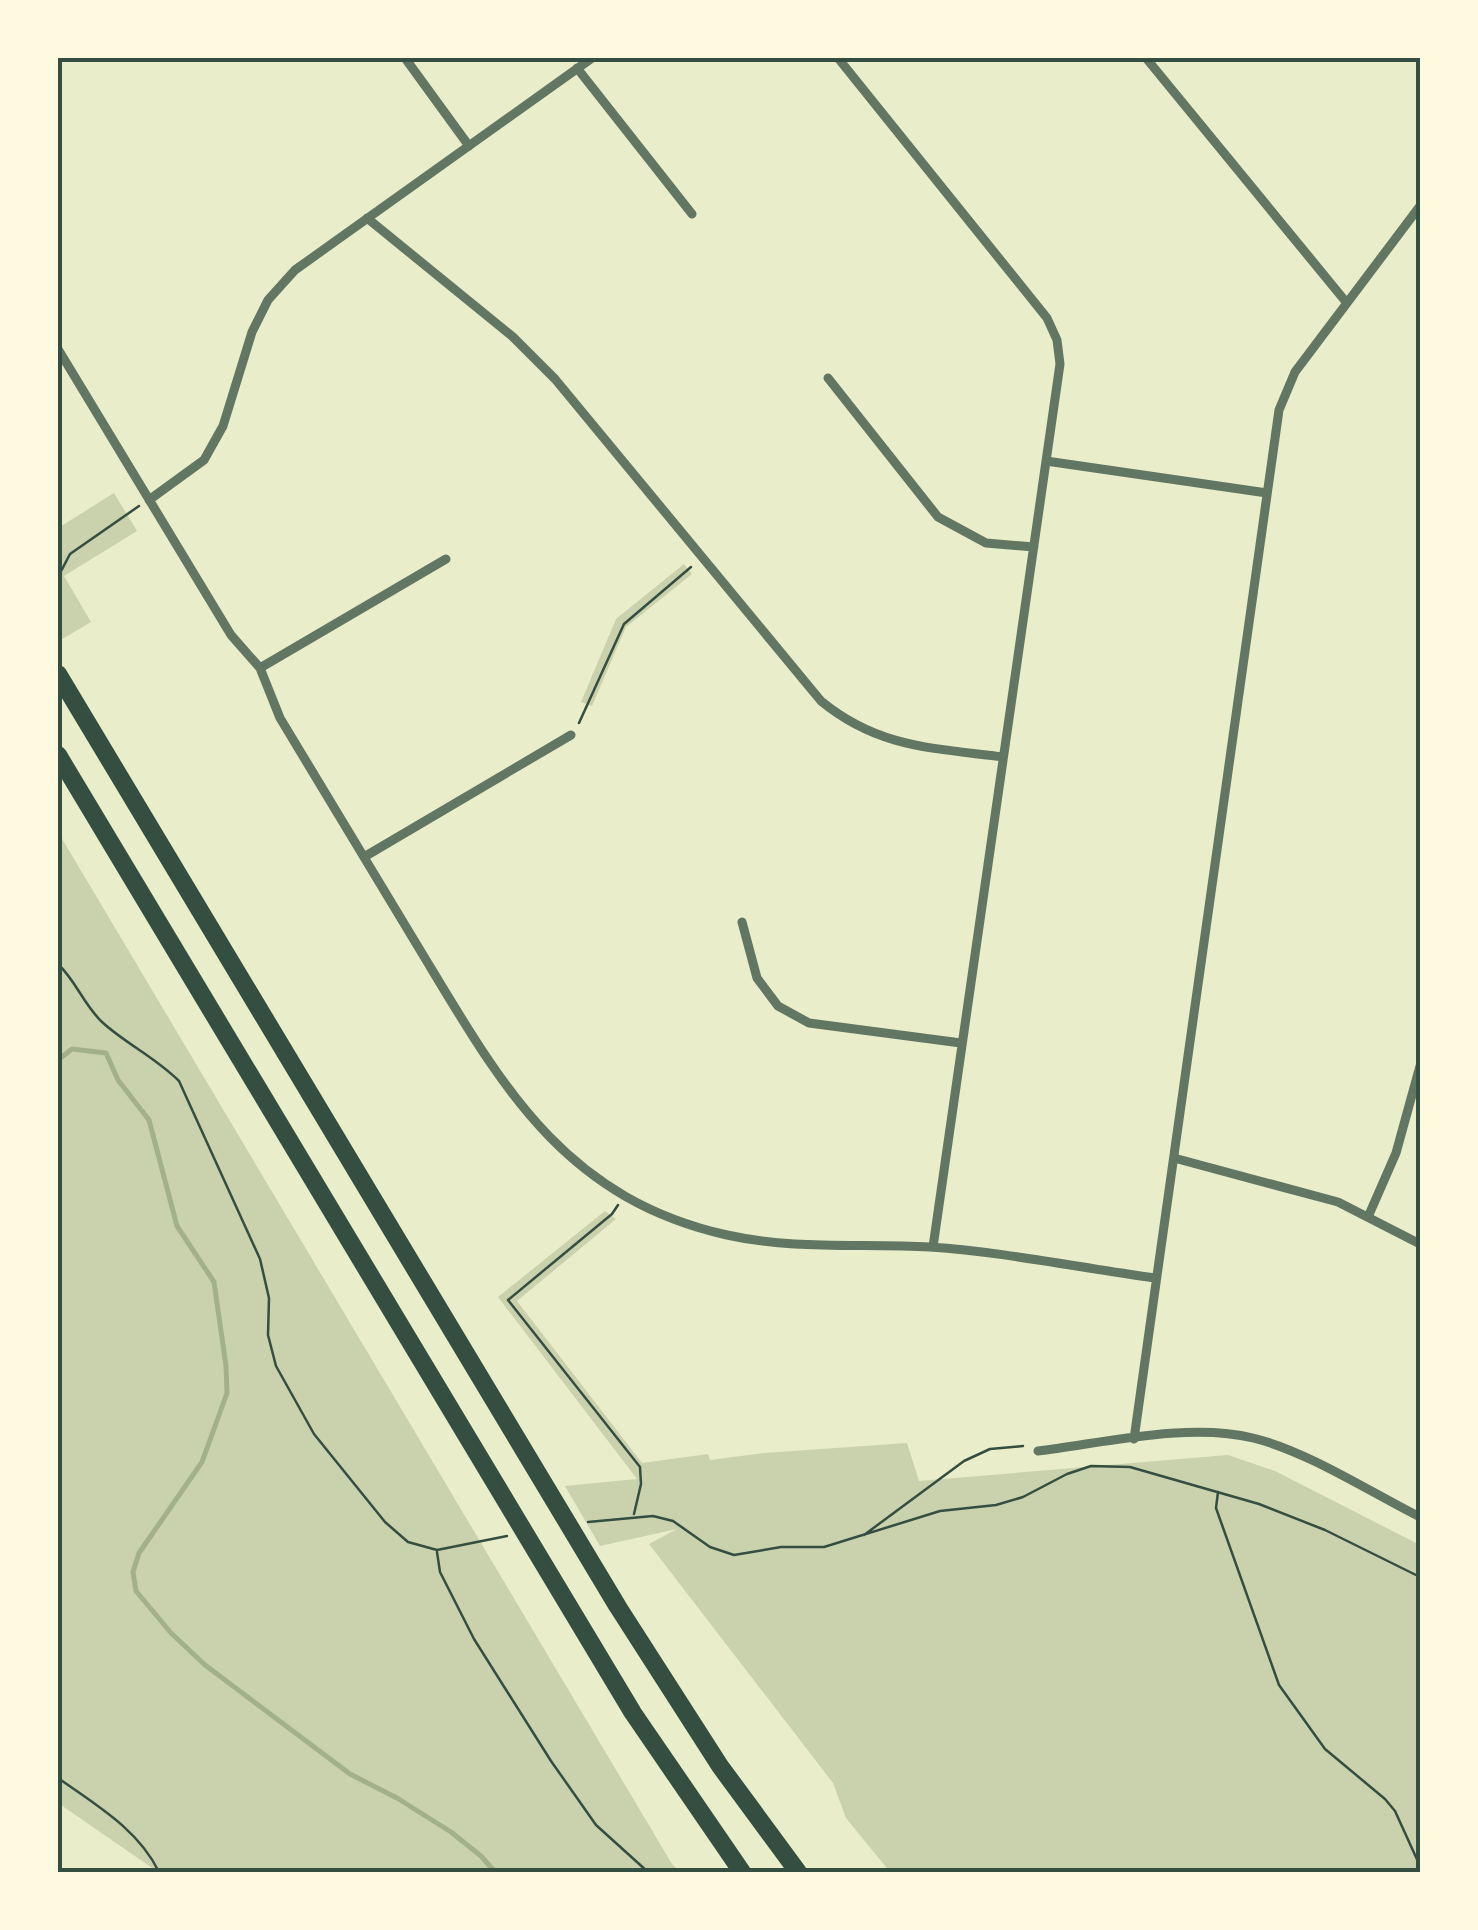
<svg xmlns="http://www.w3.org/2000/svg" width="1478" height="1930" font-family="Figtree,sans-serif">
  <rect width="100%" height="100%" fill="#e9edc9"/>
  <path fill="#cad2ad" d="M 114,493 L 137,531 L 64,576 L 91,622 L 59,641 L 58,528 Z
    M 684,564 L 692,574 L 626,627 L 592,706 L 581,702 L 616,619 Z
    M 58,832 L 672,1864 L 680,1872 L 158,1872 L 58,1803 Z
    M 605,1211 L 616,1219 L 517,1301 L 642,1463 L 708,1454 L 710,1460 L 764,1453 L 907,1443 L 919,1481 L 1228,1455 L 1275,1471 L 1420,1545 L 1420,1872 L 890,1872 L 846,1818 L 833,1783 L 649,1544 L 677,1529 L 600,1546 L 565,1486 L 637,1479 L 498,1297 Z"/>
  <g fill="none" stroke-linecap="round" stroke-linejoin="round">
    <path stroke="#a3b18a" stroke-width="5" d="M 58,1060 L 72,1049 L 106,1053 L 118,1080 L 149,1120 L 177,1226 L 214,1282 L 226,1366 L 227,1393 L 202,1462 L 139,1553 L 133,1572 L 136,1591 L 171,1633 L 205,1665 L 350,1774 L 397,1798 L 451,1832 L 481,1856 L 495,1872"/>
    <path stroke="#344e41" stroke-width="2.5" d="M 58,577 L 70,554 L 139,506
      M 579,723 L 624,624 L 691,567
      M 58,964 C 76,981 84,1005 102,1022 C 126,1044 155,1057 179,1081 L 260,1259 L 269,1298 L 268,1335 L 276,1366 L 314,1434 L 385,1522 L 408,1542 L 437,1550 L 507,1536
      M 618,1205 L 612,1214 L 508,1300 L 640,1467 L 641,1484 L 634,1514
      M 1218,1492 L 1216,1508 L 1279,1685 L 1325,1749 L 1385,1799 L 1395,1811 L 1420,1866
      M 588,1522 L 653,1516 L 673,1521 L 710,1547 L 734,1555 L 781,1547 L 824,1547 L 940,1511 L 996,1505 L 1023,1497 L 1067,1474 L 1091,1466 L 1130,1467 L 1259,1504 L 1325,1530 L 1420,1577
      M 864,1535 L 964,1461 L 990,1449 L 1023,1446
      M 437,1552 L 440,1572 L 474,1639 L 551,1761 L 596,1825 L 648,1872
      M 58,1778 C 96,1805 138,1829 159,1872"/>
    <path stroke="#617663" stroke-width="9" d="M 405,58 L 469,146
      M 838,58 L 1047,318 L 1057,340 L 1060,364 L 933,1247
      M 1146,58 L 1346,302
      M 577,68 L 692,214
      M 367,218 L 513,337 L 555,379 L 821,701 C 878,748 933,748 1003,757
      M 58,349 L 231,635 L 260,668 L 280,718 C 326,794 372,870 417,945 C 499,1080 559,1197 727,1235 C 794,1250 863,1243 930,1247 C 1005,1252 1081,1268 1155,1278
      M 828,378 L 938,517 L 986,543 L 1034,547
      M 1046,461 L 1267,493
      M 149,500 L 204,460 L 223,426 L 252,332 L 268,300 L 295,270 L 592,58
      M 260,668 L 446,559
      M 364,857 L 571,735
      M 742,922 L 757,978 L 778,1006 L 809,1023 L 961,1043
      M 1174,1158 L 1338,1202 L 1420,1244
      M 1368,1217 L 1396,1153 L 1420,1066
      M 1134,1439 L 1279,410 L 1295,372 L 1420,206
      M 1038,1451 C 1103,1443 1189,1422 1253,1438 C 1307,1451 1370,1492 1420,1517"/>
    <path stroke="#344e41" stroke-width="18" d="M 58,674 L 618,1607 L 720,1766 L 798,1872
      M 58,755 L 633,1713 L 742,1872"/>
  </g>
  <rect width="1478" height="1930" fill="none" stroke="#fefae0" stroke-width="120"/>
  <rect x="60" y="60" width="1358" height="1810" fill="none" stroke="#344e41" stroke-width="4"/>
</svg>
